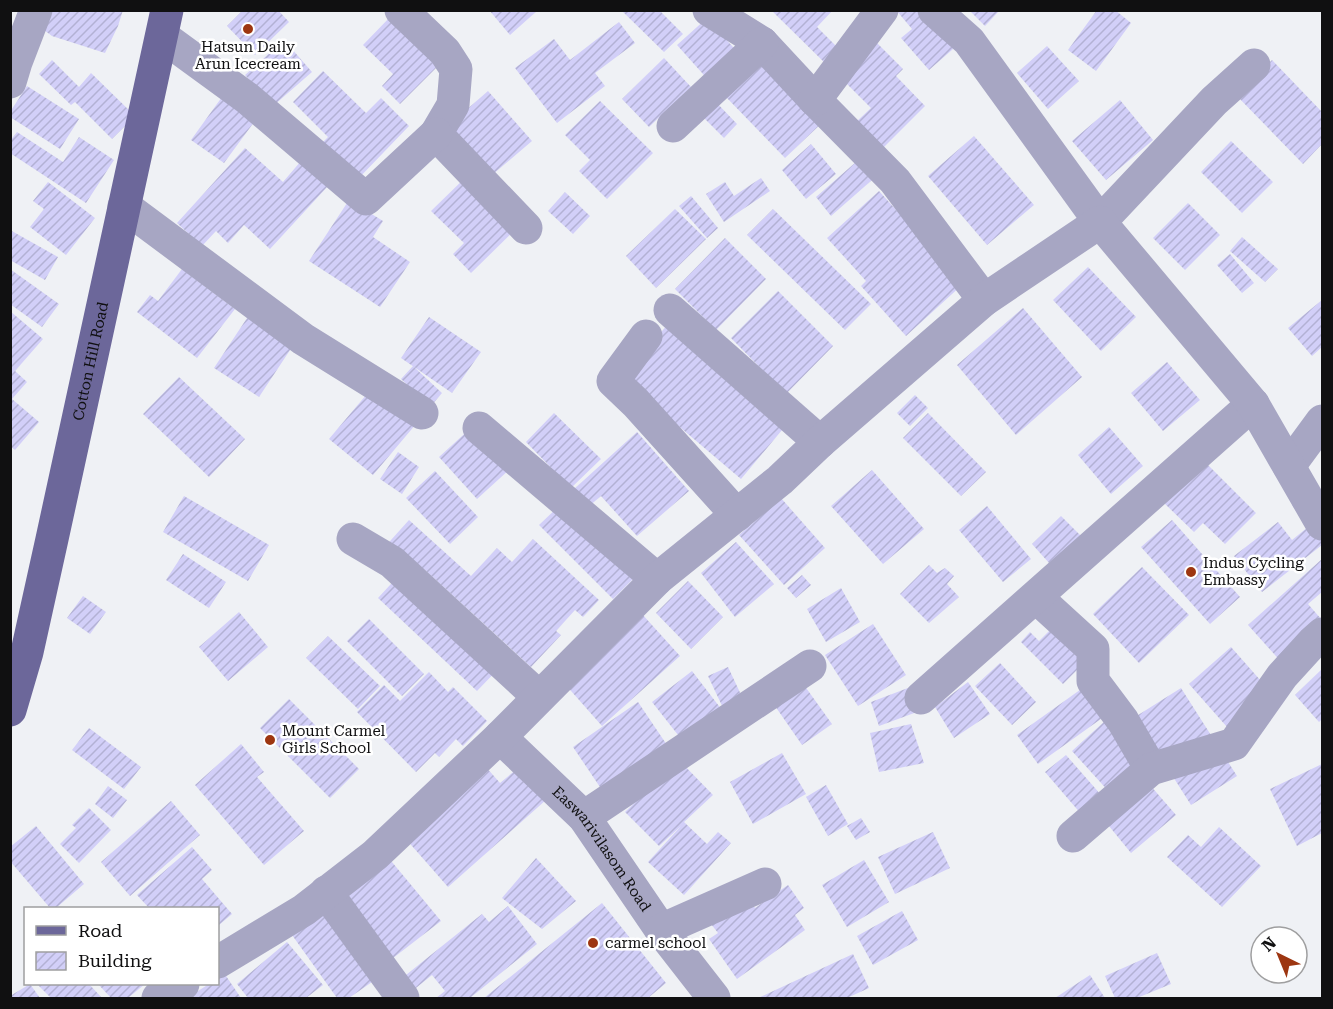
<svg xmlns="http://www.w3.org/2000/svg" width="1333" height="1009" font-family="'Roboto Serif',serif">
  <defs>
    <pattern id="building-hatch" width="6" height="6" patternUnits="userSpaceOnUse" patternTransform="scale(1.5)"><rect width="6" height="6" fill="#d2cff8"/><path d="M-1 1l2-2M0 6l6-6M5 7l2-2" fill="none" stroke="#b3b1d4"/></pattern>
  </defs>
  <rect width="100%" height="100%" fill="#eff1f5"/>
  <path fill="url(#building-hatch)" d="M 44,10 L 123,10 L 118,26 L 105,53 L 52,36 L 40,27 Z
    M 243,10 L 278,10 L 289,22 L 255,55 L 227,26 Z
    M 489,10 L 538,10 L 510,35 Z
    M 621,10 L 659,10 L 683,34 L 664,52 Z
    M 771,10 L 833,10 L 817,27 L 842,52 L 828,66 Z
    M 896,10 L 933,10 L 961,42 L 929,70 L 901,38 L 912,29 Z
    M 969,10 L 1000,10 L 985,26 Z
    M 1097,10 L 1115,10 L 1131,23 L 1096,71 L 1068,50 Z
    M 392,15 L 441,63 L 400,104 L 382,86 L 393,74 L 363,45 Z
    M 707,18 L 741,56 L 711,83 L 677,45 Z
    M 619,22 L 635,43 L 595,73 L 605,86 L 557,123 L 515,68 L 554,39 L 570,60 Z
    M 284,40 L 312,72 L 273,106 L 245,75 Z
    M 875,41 L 903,69 L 896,76 L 925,106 L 881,150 L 855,123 L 871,108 L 839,76 Z
    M 1047,46 L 1079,81 L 1048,109 L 1017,73 Z
    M 664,58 L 691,87 L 649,127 L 622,99 Z
    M 765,59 L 824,121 L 785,158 L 726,97 Z
    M 52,60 L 79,87 L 91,73 L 135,116 L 112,139 L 75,102 L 71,105 L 39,74 Z
    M 1272,60 L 1322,112 L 1322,144 L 1303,164 L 1236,95 Z
    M 323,71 L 366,113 L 381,98 L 409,126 L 357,180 L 321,144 L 328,137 L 293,102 Z
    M 27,86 L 79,119 L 60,149 L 10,117 L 10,112 Z
    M 227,90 L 260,114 L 224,163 L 191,140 Z
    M 488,91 L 532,141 L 492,175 L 449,125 Z
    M 714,100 L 737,124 L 724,138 L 700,114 Z
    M 1120,100 L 1153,140 L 1106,180 L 1072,141 Z
    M 600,101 L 653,153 L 607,199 L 579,171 L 590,160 L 565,135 Z
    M 17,132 L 63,162 L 79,137 L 114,160 L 86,203 L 10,153 L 10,141 Z
    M 974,136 L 1034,205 L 987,245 L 928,176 Z
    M 1231,141 L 1273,182 L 1242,213 L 1201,172 Z
    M 811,144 L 836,174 L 806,199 L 782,170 Z
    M 245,148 L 283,182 L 301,161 L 328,186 L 270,249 L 244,225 L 228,243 L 216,231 L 202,246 L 177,223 Z
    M 864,155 L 880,173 L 831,216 L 816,197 Z
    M 468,175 L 518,227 L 471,273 L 453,254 L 464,243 L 431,211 Z
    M 761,178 L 770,191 L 724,222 L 706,194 L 725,182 L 734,196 Z
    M 48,182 L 95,218 L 66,255 L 30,227 L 44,209 L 33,201 Z
    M 879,191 L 963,284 L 906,336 L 861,286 L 866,281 L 827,238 Z
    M 565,192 L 590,216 L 573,234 L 548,211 Z
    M 691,196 L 718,228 L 707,238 L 679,206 Z
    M 349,200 L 383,221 L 373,237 L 410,262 L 380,307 L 309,261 Z
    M 1188,203 L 1220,235 L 1185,270 L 1153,238 Z
    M 675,209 L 706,239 L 656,288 L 626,256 Z
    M 773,209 L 871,304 L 845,330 L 747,235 Z
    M 10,230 L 58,257 L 45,280 L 10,260 Z
    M 1242,237 L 1278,269 L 1265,282 L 1230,251 Z
    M 725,238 L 766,279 L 716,330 L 675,289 Z
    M 1230,254 L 1254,283 L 1242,293 L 1217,265 Z
    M 1088,267 L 1136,317 L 1101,351 L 1053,300 Z
    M 10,269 L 59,304 L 42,327 L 10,304 Z
    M 182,269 L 235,309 L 197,358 L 137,312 L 150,295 L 158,301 Z
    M 778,291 L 833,346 L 786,394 L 731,338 Z
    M 1322,300 L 1322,347 L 1312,356 L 1288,328 Z
    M 1023,308 L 1082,377 L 1016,435 L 957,365 Z
    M 10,311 L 43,339 L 15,371 L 27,382 L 12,399 L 39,422 L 15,450 L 10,446 Z
    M 251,312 L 296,341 L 259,397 L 214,368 Z
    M 429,317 L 481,352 L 452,393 L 401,358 Z
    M 668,324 L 787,424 L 741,479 L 622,378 Z
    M 1167,362 L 1200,400 L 1163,431 L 1131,393 Z
    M 413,366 L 442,393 L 431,406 L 401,379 Z
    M 179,377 L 245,439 L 209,477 L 143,414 Z
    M 372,388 L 416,424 L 373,475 L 329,439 Z
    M 915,395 L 928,408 L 910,426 L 897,413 Z
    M 554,413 L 601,459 L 571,488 L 526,442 Z
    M 928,413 L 986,472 L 961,496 L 903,438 Z
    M 473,426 L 511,468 L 477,499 L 439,457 Z
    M 1109,427 L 1143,466 L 1111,494 L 1078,455 Z
    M 637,432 L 689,491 L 637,536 L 601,496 L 588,507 L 573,490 Z
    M 398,452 L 419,467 L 402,494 L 380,479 Z
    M 1205,462 L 1256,513 L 1225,544 L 1203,523 L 1194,532 L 1164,503 Z
    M 872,470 L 924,529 L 883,564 L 831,506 Z
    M 435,471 L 478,517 L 450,544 L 406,498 Z
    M 184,496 L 269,545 L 248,581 L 163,532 Z
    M 781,498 L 825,548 L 784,585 L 739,535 Z
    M 1297,501 L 1322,535 L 1322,545 L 1262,592 L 1234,556 L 1278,522 L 1292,540 L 1308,527 L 1292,505 Z
    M 560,505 L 633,579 L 613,599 L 539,525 Z
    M 987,506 L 1031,559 L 1003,582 L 959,530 Z
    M 1061,516 L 1090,545 L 1058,573 L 1032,544 Z
    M 409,520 L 471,576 L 497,548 L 512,562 L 533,539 L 599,600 L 583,617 L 575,610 L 556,631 L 561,635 L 531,667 L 425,570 L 382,550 Z
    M 1172,520 L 1240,597 L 1210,624 L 1141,547 Z
    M 736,542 L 774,584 L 735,617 L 701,573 Z
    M 183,554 L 226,582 L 209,608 L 166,580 Z
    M 1322,559 L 1322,592 L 1308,604 L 1322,620 L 1284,665 L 1248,625 Z
    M 929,565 L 937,573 L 945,568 L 954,576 L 947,584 L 959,597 L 929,623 L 900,594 Z
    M 1142,567 L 1189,615 L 1139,663 L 1093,614 Z
    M 402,572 L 502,665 L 477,691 L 378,598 Z
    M 802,575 L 811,585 L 796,598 L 787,588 Z
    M 688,581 L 723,617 L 691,649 L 656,613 Z
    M 841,588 L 860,622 L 826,642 L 807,609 Z
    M 83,596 L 106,612 L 90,634 L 67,618 Z
    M 239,612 L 268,647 L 228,681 L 199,647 Z
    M 642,614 L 680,656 L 602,726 L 564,683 Z
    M 369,619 L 424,674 L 402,696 L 347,641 Z
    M 873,624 L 906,675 L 858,706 L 825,655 Z
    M 1052,628 L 1085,662 L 1063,684 L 1021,642 L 1030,632 L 1039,641 Z
    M 328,636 L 380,686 L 358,709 L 306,658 Z
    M 1231,647 L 1269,690 L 1227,727 L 1189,684 Z
    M 1000,663 L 1036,702 L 1012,725 L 975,686 Z
    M 728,667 L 744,701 L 724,710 L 708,676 Z
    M 1322,669 L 1322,719 L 1319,722 L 1295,695 Z
    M 692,671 L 722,710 L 682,740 L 652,702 Z
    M 429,672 L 448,692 L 453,687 L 487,721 L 463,746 L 456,739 L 439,757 L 435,753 L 416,772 L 357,712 L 384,685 L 400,701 Z
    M 968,682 L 990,714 L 954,738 L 935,707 Z
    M 1091,682 L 1112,711 L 1038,764 L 1017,735 Z
    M 804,685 L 832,724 L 802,745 L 775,706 Z
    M 908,688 L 917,712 L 879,726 L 871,702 Z
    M 1181,688 L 1237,776 L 1191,805 L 1135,717 Z
    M 289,699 L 359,769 L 330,798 L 260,728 Z
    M 638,702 L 671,751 L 606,796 L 573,747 Z
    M 1106,720 L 1145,764 L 1111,794 L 1072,751 Z
    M 911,724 L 924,763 L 879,772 L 870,733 Z
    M 89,728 L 141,767 L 124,789 L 72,750 Z
    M 241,744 L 264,772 L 257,777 L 304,831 L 264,865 L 195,785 Z
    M 782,753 L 806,794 L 753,824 L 730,782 Z
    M 1066,755 L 1109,804 L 1088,822 L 1045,772 Z
    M 679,760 L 713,795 L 684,822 L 707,844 L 718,832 L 731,843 L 684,895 L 648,862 L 681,826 L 659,846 L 625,812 Z
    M 1322,764 L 1322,833 L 1297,846 L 1270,789 Z
    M 486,767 L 500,783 L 518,768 L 546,800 L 448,887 L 405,838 Z
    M 1143,777 L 1176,815 L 1131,853 L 1100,815 Z
    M 826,785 L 848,824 L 828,836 L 806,797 Z
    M 108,786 L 127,800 L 113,818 L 95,804 Z
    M 171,801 L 200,835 L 130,896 L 101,862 Z
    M 89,808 L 111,830 L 79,863 L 60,844 L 76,828 L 72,825 Z
    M 861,818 L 870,832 L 856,840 L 847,826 Z
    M 36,826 L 84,884 L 56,908 L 50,908 L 10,861 L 10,847 Z
    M 1219,827 L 1261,866 L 1222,907 L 1167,857 L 1188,835 L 1201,847 Z
    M 933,832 L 950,868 L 895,894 L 878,857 Z
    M 192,847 L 212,870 L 202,879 L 232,914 L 219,925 L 218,908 L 149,908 L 137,895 Z
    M 387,856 L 441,921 L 384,965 L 342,898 Z
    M 536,858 L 576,901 L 542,929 L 502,898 Z
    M 864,860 L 889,902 L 847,927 L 822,885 Z
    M 788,885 L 804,908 L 795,915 L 805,930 L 737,979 L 709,939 L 718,933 L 711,924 L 748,898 L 755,908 Z
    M 602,903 L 666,983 L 648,998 L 484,998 Z
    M 333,906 L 382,975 L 349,998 L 337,998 L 292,935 Z
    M 508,906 L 537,944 L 470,998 L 436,998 L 445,991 L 432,975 L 406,996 L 396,983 L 482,914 L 489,922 Z
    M 902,911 L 918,940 L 873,965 L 857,936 Z
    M 287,942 L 323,985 L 306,998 L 248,998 L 237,984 Z
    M 1157,953 L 1171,984 L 1137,998 L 1115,998 L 1105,976 Z
    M 853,954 L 869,988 L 847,998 L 758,998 Z
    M 224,973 L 241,998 L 187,998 L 209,984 L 218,984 L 218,978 Z
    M 1090,975 L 1105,998 L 1055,998 Z
    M 30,984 L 40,998 L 10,998 L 10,996 Z
    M 37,984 L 89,984 L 102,998 L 51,998 Z
    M 98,984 L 145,984 L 128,998 L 111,998 Z"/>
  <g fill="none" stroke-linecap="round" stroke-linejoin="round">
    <g stroke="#a7a6c3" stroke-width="33">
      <path d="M 401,10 L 445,52 L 456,69 L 453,105 L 436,134 L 526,228"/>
      <path d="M 709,10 L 762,43 L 815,100 L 895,181 L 984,300"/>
      <path d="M 934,10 L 969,41 L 1100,222 L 1214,101 L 1254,65"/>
      <path d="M 162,36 L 247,98 L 366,199 L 436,134"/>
      <path d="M 10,82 L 16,62 L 36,10"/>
      <path d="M 815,100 L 882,10"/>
      <path d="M 673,126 L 762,43"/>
      <path d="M 124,206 L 303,339 L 422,413"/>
      <path d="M 670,310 L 820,442"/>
      <path d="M 646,336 L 613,381 L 636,403 L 737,515"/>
      <path d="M 479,428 L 657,579"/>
      <path d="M 1289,466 L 1322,421"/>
      <path d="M 353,539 L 392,562 L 539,697"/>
      <path d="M 1036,597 L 1093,649 L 1093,681 L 1123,721 L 1151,769"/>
      <path d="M 921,698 L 1253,404"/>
      <path id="s1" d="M 500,737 L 584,817 L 661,930 L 714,998"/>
      <path d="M 584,817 L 810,666"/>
      <path d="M 1073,836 L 1151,769 L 1234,744 L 1282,676 L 1313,642 L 1322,634"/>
      <path d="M 326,892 L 403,998"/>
      <path d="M 661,930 L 765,884"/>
      <path d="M 218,962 L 304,910 L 375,855 L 500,737 L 657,579 L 780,480 L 820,442 L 984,300 L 1100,222 L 1253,404 L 1322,524"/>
      <path d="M 158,998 L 183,984"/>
    </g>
    <path stroke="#6c679a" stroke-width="33" id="s2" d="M 10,710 L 27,652 L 52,539 L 167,10"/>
  </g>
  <g fill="#9d3611" stroke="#fff" stroke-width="2">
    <circle cx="248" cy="29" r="6"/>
    <circle cx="1191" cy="572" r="6"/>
    <circle cx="270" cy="740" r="6"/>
    <circle cx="593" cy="943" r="6"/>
  </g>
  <g text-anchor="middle" stroke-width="5" stroke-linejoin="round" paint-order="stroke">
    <g font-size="15" fill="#101011" stroke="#fff" text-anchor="start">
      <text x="248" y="52" text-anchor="middle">Hatsun Daily<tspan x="248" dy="17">Arun Icecream</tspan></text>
      <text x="1203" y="568">Indus Cycling<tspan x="1203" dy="17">Embassy</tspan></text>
      <text x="282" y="736">Mount Carmel<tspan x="282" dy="17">Girls School</tspan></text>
      <text x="605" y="948">carmel school</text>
    </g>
    <g font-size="15" fill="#101011" stroke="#fff">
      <text dy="5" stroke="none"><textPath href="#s2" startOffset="358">Cotton Hill Road</textPath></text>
      <text dy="5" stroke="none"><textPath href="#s1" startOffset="152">Easwarivilasom Road</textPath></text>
    </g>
  </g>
  <rect width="1333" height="1009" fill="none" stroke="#101011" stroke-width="24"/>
  <rect x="24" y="907" width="195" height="78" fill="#ffffff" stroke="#9f9fa0" stroke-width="1.5"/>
  <rect x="36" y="926" width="30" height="9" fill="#6c679a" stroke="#9f9fa0" stroke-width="1.5"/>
  <text x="78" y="937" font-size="18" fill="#101011">Road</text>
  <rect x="36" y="952" width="30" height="18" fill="url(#building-hatch)" stroke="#9f9fa0" stroke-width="1.5"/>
  <text x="78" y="967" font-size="18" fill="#101011">Building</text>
  <g transform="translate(1279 955) rotate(317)"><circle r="28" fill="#ffffff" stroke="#9f9fa0" stroke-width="1.5"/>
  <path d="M0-4.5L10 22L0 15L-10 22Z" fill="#9d3611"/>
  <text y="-9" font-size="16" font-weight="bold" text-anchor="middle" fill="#101011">N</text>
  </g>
</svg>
